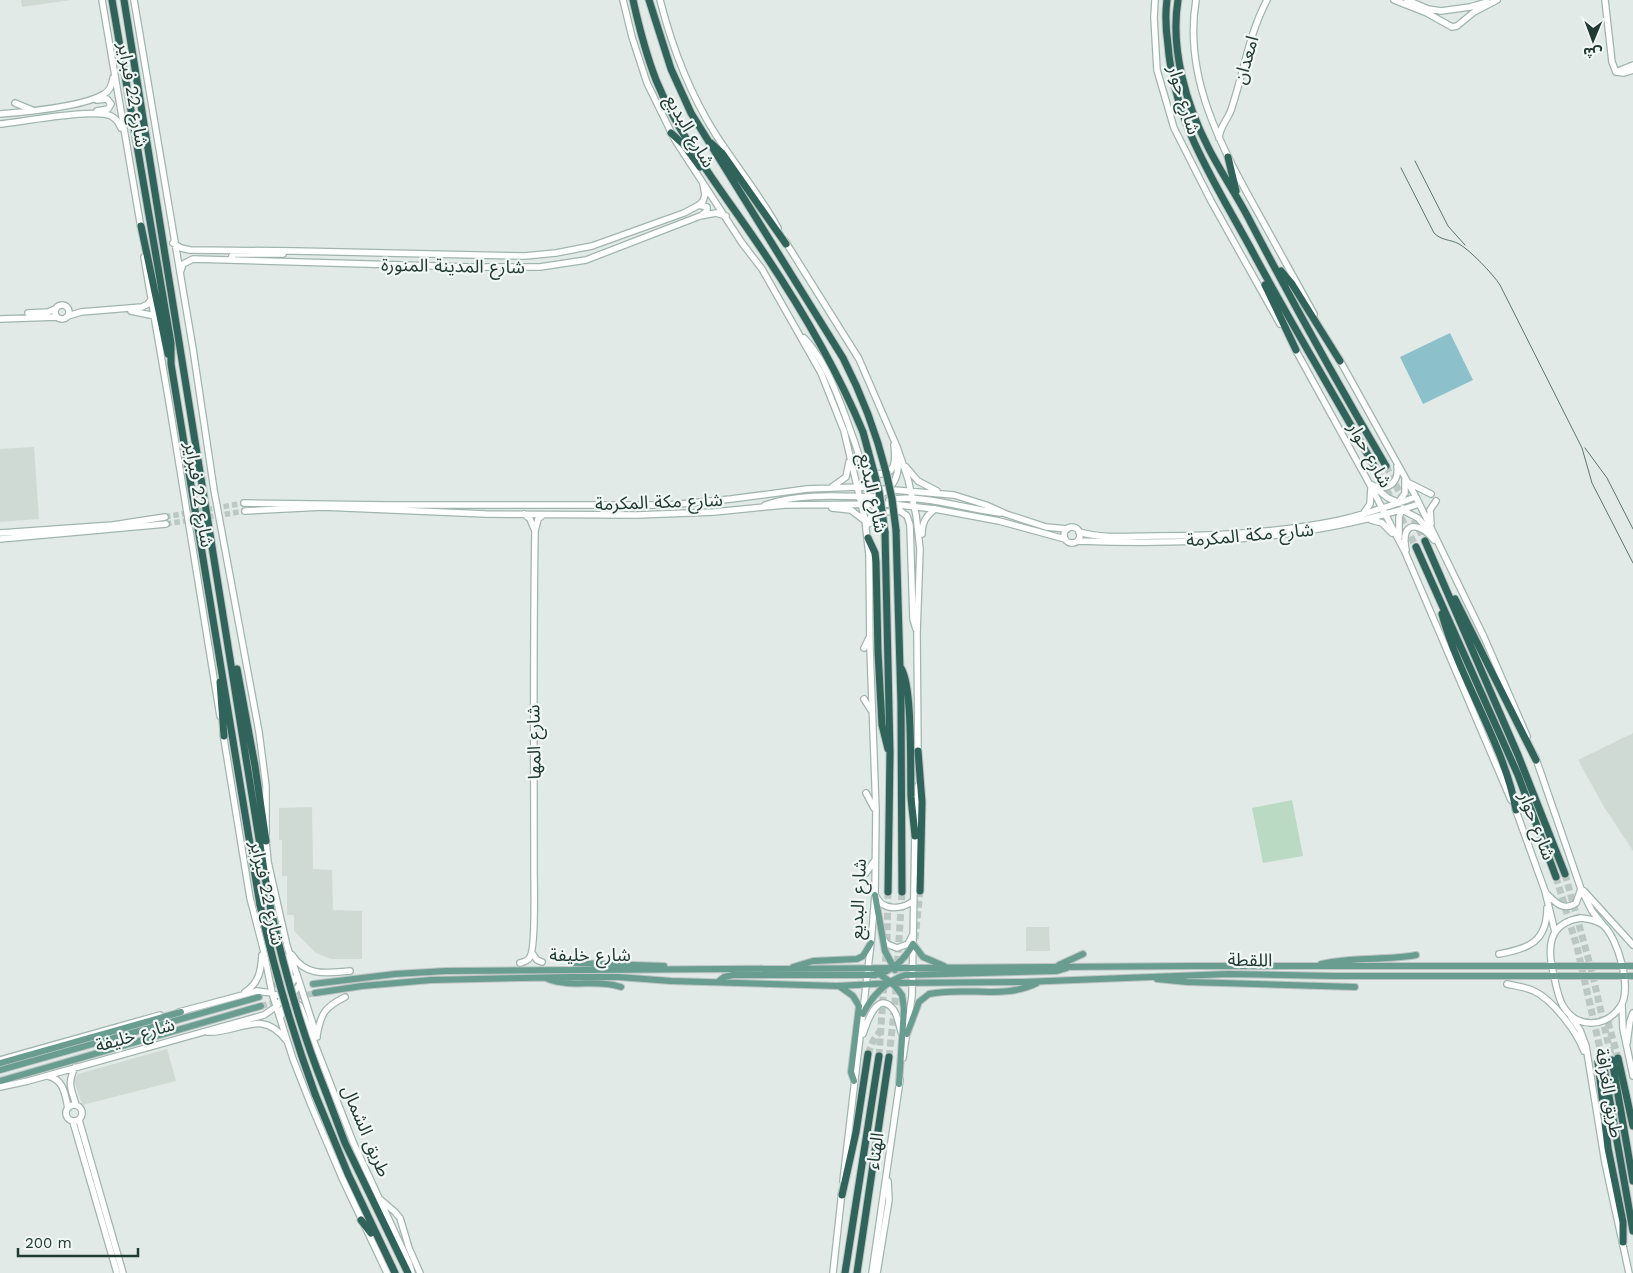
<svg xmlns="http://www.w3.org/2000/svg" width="1633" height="1273" font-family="'Work Sans','Noto Sans Arabic',sans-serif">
  <rect width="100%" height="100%" fill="#e1eae6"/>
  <path fill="#cfdad5" d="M 21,0 L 71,0 L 22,7 Z
    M 34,447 L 39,519 L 0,522 L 0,449 Z
    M 1633,733 L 1633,851 L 1604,807 L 1578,760 Z
    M 312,807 L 313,869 L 332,870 L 333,910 L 362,911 L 362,959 L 331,959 L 316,953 L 294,931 L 294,915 L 287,915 L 287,876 L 282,876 L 282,840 L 279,840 L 279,808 Z
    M 1026,927 L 1049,927 L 1050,951 L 1026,951 Z
    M 167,1049 L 176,1081 L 82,1105 L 74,1080 L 78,1074 Z"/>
  <path fill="#bbdac4" d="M 1292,800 L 1303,856 L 1263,863 L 1252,808 Z"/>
  <path fill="#8cc1cc" d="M 1450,333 L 1473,380 L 1423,404 L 1400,357 Z"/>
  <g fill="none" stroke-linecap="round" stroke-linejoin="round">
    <path stroke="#bbc7c2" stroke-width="5.5" stroke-dasharray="5.5 3" stroke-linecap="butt" d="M 165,517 L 244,503
      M 166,524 L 245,511"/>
    <path stroke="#bbc7c2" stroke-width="6" stroke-dasharray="6 3" stroke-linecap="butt" d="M 289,999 L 315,993
      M 261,1006 L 279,1001"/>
    <path stroke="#bbc7c2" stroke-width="7" stroke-dasharray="7 3.5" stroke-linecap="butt" d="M 1386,466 L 1404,501
      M 1377,471 L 1416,547
      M 1409,510 L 1425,541
      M 1565,874 L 1592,972 L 1612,1060
      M 1556,877 L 1577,947 L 1603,1062
      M 915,939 L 920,891
      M 1608,1022 L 1618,1058
      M 868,1054 L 873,1041 L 881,1030
      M 879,1056 L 887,940 L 888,892
      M 889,1057 L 895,1003 L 902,892"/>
    <g stroke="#a0b5ae" stroke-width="8">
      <path id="secondary" d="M 102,0 L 141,228
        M 134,0 L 193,349 L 214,490 L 259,732 L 266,786 L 266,841 L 268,862 L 287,946 L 300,984 L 317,1037
        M 623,0 L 632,37 L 647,83 L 675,140 L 742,243 L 762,269 L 821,373 L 844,431 L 865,520 L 869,555 L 870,648 L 876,811 L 875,895 L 871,943 L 843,1181
        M 660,0 C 672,47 690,94 716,135 C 736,166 760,195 778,228
        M 1155,0 L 1154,18 L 1157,70 L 1174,128 L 1211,201 L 1280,324
        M 1196,0 C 1183,77 1221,146 1257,211 C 1276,245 1295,280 1314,314
        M 1394,0 L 1427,13 L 1452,27 L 1457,26 L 1474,12 L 1497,0
        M 1407,0 L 1428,9 L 1441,11 L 1470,7 L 1487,2
        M 1605,0 L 1612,62 L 1616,72
        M 1616,72 L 1633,65
        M 1616,72 L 1624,73 L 1633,70
        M 15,103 L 32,110
        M 97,111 L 108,109 L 111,104 L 107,99 L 97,100
        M 0,114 C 25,112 83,107 104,94 C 110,91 112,85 113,78
        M 0,124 C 21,122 95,108 111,116 C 117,119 119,123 121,128
        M 1219,138 C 1220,125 1229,119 1232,107 C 1244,71 1249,34 1267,0
        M 699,205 L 707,207 L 707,211 L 702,215
        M 785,241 L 859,359 L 897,447 L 908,479 L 916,515 L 920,549 L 917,633 L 918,754
        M 173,243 L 181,248 L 190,250 L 295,251 L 525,256 L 556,253 L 592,246 L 684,213 L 699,205 L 703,201 L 705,195 L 703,184
        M 144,257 L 170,408 L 220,716
        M 231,260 L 232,256 L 234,254 L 283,254
        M 180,273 L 183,264 L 193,259 L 471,267 L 540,267 L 586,260 L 700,216 L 716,213 L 726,216
        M55 312a7 7 0 1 1 14 0a7 7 0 1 1-14 0Z
        M 131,311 L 155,316
        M 28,313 L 48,312 L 55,309
        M 68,316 L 81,312 L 142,307 L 148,304 L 152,298
        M 0,319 L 57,317
        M 804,338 C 826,360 842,406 852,435 C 860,455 861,475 880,489
        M 1294,347 L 1369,483 L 1405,552 L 1511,800
        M 1338,357 L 1416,497 L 1484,637 L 1527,736
        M 862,460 L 874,473 C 896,478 896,461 894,445
        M 906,467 L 918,481 L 937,491
        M 1409,483 L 1431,494
        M 1372,485 L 1388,498 L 1400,503
        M 1375,486 C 1391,491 1399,480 1397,466
        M 832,487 L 846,477 L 849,462
        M 889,500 C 920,493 969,510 1001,513
        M 244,503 L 388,505 L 669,505 L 731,499 L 807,489 L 858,487 L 954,495 L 986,505 L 1006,514 L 1046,527 L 1067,529
        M 1398,503 L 1405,493 L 1405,480
        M 765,505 C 798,493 838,496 873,497 C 893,493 900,475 898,456
        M 894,506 L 907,516 L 910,525 L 913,619 L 916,629
        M 832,508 L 851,510 L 864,520
        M 1402,510 L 1418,518 L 1429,531
        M 245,511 L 323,507 L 486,514 L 637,515 L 714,512 L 785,505 L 890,504 L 935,509 L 999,521 L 1065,539
        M 524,514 L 530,519 L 535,531
        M 1363,514 L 1370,504 L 1371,488
        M 1371,520 L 1382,523 L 1392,533
        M 870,523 C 877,513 885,510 897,512
        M 1431,524 L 1430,510 L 1436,501
        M 867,525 L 872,514 L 881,504
        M1064 535a8 8 0 1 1 16 0a8 8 0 1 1-16 0Z
        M 1079,532 C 1103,539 1131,536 1155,536 C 1216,536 1276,533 1336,521 C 1364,515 1389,506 1416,497
        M 0,533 L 113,525 L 165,517
        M 922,534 C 922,522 926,516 935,509
        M 1399,537 L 1399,517 L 1403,508
        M 0,539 L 166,524
        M 1078,541 C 1194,545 1308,541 1419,504
        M 1406,550 C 1400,522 1418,520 1434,540
        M 864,648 L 869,638
        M 864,699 L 871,710
        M 223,733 L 250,898 L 264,952 L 272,993 L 293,1059 L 311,1105 L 342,1178 L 387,1273
        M 1535,756 L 1581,889 L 1592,911 L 1603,925
        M 866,793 L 874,808
        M 1515,808 L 1545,891 L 1555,932
        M 916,824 L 918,786
        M 866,873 L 875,860
        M 1584,891 L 1633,945
        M 1546,893 C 1555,902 1563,912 1576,903 L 1581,889
        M 875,895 C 877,898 880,904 884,905 C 892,910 906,907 913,901
        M 1581,918 C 1589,919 1597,920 1603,925 C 1618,938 1633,990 1620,1007 C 1605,1028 1577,1029 1563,1006 C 1558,997 1556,986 1554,976 C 1547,949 1547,923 1581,918 Z
        M 883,939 L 887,944 L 897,948 L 908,944 L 912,936
        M 532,953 L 537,960 L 542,962
        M 1499,954 C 1528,949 1547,942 1547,908
        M 292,955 C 306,977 327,973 350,971
        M 520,963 C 524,962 528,961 530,957 C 536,948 534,885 534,870 C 534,757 533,644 535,531 L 538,519 L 543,515
        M 278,984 L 284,986 L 291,981 L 287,957
        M 1507,984 C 1516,986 1526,987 1534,991 C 1553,1000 1577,1032 1584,1051
        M 245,992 C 259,983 261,971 262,955
        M 1622,1005 L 1623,1029 L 1633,1076
        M 179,1012 L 257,991 L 272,993 L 295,1002 L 300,1006 L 353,1142 L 409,1263 L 412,1273
        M 281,1016 L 283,1008 L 300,984
        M 1571,1017 L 1580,1030 L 1586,1046 L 1605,1163 L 1629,1273
        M 207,1032 C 238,1034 261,1007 286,1040
        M 863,1034 C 866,1025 877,990 892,1008 C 898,1013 899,1027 902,1034
        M 317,1035 C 321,1013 325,1007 345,997
        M 1627,1043 L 1630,1021 L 1633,1013
        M 903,1058 L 912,996 L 915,833
        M 0,1060 L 160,1015
        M 75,1067 C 67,1085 71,1087 76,1105
        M 48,1076 C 64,1080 65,1094 68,1108
        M 0,1087 L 28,1081 L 264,1015 L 277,1006 L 297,975
        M66 1113a8 8 0 1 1 16 0a8 8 0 1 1-16 0Z
        M 79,1120 L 123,1273
        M 73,1122 L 117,1273
        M 381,1200 L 395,1212 L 400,1218 L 409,1248 L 420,1273
        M 833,1273 L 842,1191
        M 872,1273 L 900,1080
        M 877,1273 L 889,1200 L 888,1181"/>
    </g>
    <g stroke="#bdc4c2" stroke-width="8">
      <path id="primary" d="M 875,895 L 885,951 L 895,970
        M 913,944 L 923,957 L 944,966
        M 573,963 L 664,966
        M 1321,964 C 1352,956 1385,961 1416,955
        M 1059,965 L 1083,954
        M 793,967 L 813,961 L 857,959 L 863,956 L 871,943
        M 877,972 L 894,985 L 902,995 L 904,1009 L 899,1084
        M 548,979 C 571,988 598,979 621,987
        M 1157,979 L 1187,982 L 1355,987
        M 719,981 L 724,977 L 733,975 L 875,975 C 893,971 905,959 913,944
        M 313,984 L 395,974 L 446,971 L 1194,966 L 1633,966
        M 839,986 L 853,996 L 859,1006 L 851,1072 L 854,1081
        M 315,993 L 362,986 L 431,980 L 572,977 L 618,977 L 671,981 L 838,986 L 891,983 L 1023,982 L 1228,974 L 1334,976 L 1633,976
        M 863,1014 C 871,997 886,981 905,975 L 1057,971 L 1067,968
        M 907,1034 L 919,1002 L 929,994 C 965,986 1004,1000 1037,983
        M 0,1063 L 181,1012
        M 0,1070 L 259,997
        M 0,1081 L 261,1006"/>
    </g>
    <g stroke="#bdc4c2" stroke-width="9">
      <path id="highway" d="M 112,0 L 171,343 L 171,364 L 260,905
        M 124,0 L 269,901
        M 633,0 C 639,27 646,54 656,80 C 681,141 724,193 760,247 C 800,306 836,367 863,432
        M 649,0 L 671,69 L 691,113 L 843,358 C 862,395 876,432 886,472
        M 1167,0 C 1165,15 1166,31 1168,45 C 1174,122 1214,181 1250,247 C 1290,322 1335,396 1377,471
        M 1178,0 C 1170,49 1186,104 1208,147 C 1221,173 1238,197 1251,223 C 1294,305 1339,386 1386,466
        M 671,133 L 683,144 L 700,167
        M 711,143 L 722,153 L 786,244
        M 1228,157 L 1236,191
        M 141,226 L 168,354
        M 1281,271 L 1292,284 L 1340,361
        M 1265,285 L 1296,350
        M 896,530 L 901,704 L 902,892
        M 885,532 L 890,753 L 888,892
        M 868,538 L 875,553 L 876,562 L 878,652 L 882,725 L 888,749
        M 1425,541 L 1518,755 L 1565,874
        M 1416,547 L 1518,775 L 1556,877
        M 1455,599 L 1536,760
        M 1442,614 C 1460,681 1504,743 1516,810
        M 901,668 C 913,687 910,770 911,797 C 912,810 914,823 915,836
        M 237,669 L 255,766 L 266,841
        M 220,682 L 224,736
        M 918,751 L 922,802 L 920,891
        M 1618,1058 L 1633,1126
        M 1612,1060 L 1633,1181
        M 1598,1062 L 1608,1148 L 1623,1222 L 1623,1242
        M 1603,1062 L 1633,1231
        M 325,1090 L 345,1143 L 408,1273
        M 315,1094 L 348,1174 L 395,1273
        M 842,1195 L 856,1132 L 868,1054
        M 361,1220 L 371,1233
        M 845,1273 L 879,1056
        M 857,1273 L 889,1057"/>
    </g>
    <use href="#secondary" stroke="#fff" stroke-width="5.5"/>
    <use href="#primary" stroke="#689d90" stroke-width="6"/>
    <use href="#highway" stroke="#30645a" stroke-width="7"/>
    <path stroke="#5d756f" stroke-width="1" d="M 1415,161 L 1448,226 L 1465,245
      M 1401,168 L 1434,233 C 1442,241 1450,239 1459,244 C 1470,250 1493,274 1500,285 L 1582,448 L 1592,483 L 1633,563
      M 1585,448 L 1607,478 L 1633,529"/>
    <g stroke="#bdc4c2" stroke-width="9" stroke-linecap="butt">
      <path id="highway-bridge" d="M 863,432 L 879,491 L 885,532
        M 886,472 L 892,499 L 896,530
        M 269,901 C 283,967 300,1028 325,1090
        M 260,905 C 274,969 292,1031 315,1094"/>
    </g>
    <use href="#highway-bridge" stroke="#30645a" stroke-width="7"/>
  </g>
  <g text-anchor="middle" stroke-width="4.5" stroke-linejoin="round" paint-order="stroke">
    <g font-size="18" fill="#223a34" stroke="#f1f7f4">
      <text transform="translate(1246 60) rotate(-74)" y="6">امعدان</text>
      <text transform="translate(133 95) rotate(80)" y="6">شارع 22 فبراير</text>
      <text transform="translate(1184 100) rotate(73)" y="6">شارع حوار</text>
      <text transform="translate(690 131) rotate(60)" y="6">شارع البديع</text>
      <text transform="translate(453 266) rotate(1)" y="6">شارع المدينة المنورة</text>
      <text transform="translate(1370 455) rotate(61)" y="6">شارع حوار</text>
      <text transform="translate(873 493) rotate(78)" y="6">شارع البديع</text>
      <text transform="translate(199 495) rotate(81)" y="6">شارع 22 فبراير</text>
      <text transform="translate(659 502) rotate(-2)" y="6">شارع مكة المكرمة</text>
      <text transform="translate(1250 535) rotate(-5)" y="6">شارع مكة المكرمة</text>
      <text transform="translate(534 742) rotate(-91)" y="6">شارع المها</text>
      <text transform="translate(1537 826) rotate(69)" y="6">شارع حوار</text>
      <text transform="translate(267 893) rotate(78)" y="6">شارع 22 فبراير</text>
      <text transform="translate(858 899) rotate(-87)" y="6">شارع البديع</text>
      <text x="590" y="961">شارع خليفة</text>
      <text transform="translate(1250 960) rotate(1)" y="6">اللقطة</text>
      <text transform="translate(135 1035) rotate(-16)" y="6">شارع خليفة</text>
      <text transform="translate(1609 1093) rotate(80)" y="6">طريق الغرافة</text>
      <text transform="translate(366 1131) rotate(67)" y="6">طريق الشمال</text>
      <text transform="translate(875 1151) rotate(-82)" y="6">الهناء</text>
    </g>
  </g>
  <g transform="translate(1593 40) rotate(181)" stroke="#f1f7f4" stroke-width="4" paint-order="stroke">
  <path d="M0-4L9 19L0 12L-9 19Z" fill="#223a34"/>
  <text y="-8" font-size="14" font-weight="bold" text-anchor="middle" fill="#223a34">ش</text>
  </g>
  <path d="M18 1248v8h120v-8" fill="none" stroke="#223a34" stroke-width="2.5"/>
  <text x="25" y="1248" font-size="15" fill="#223a34" stroke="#f1f7f4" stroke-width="4" paint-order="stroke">200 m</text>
</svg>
